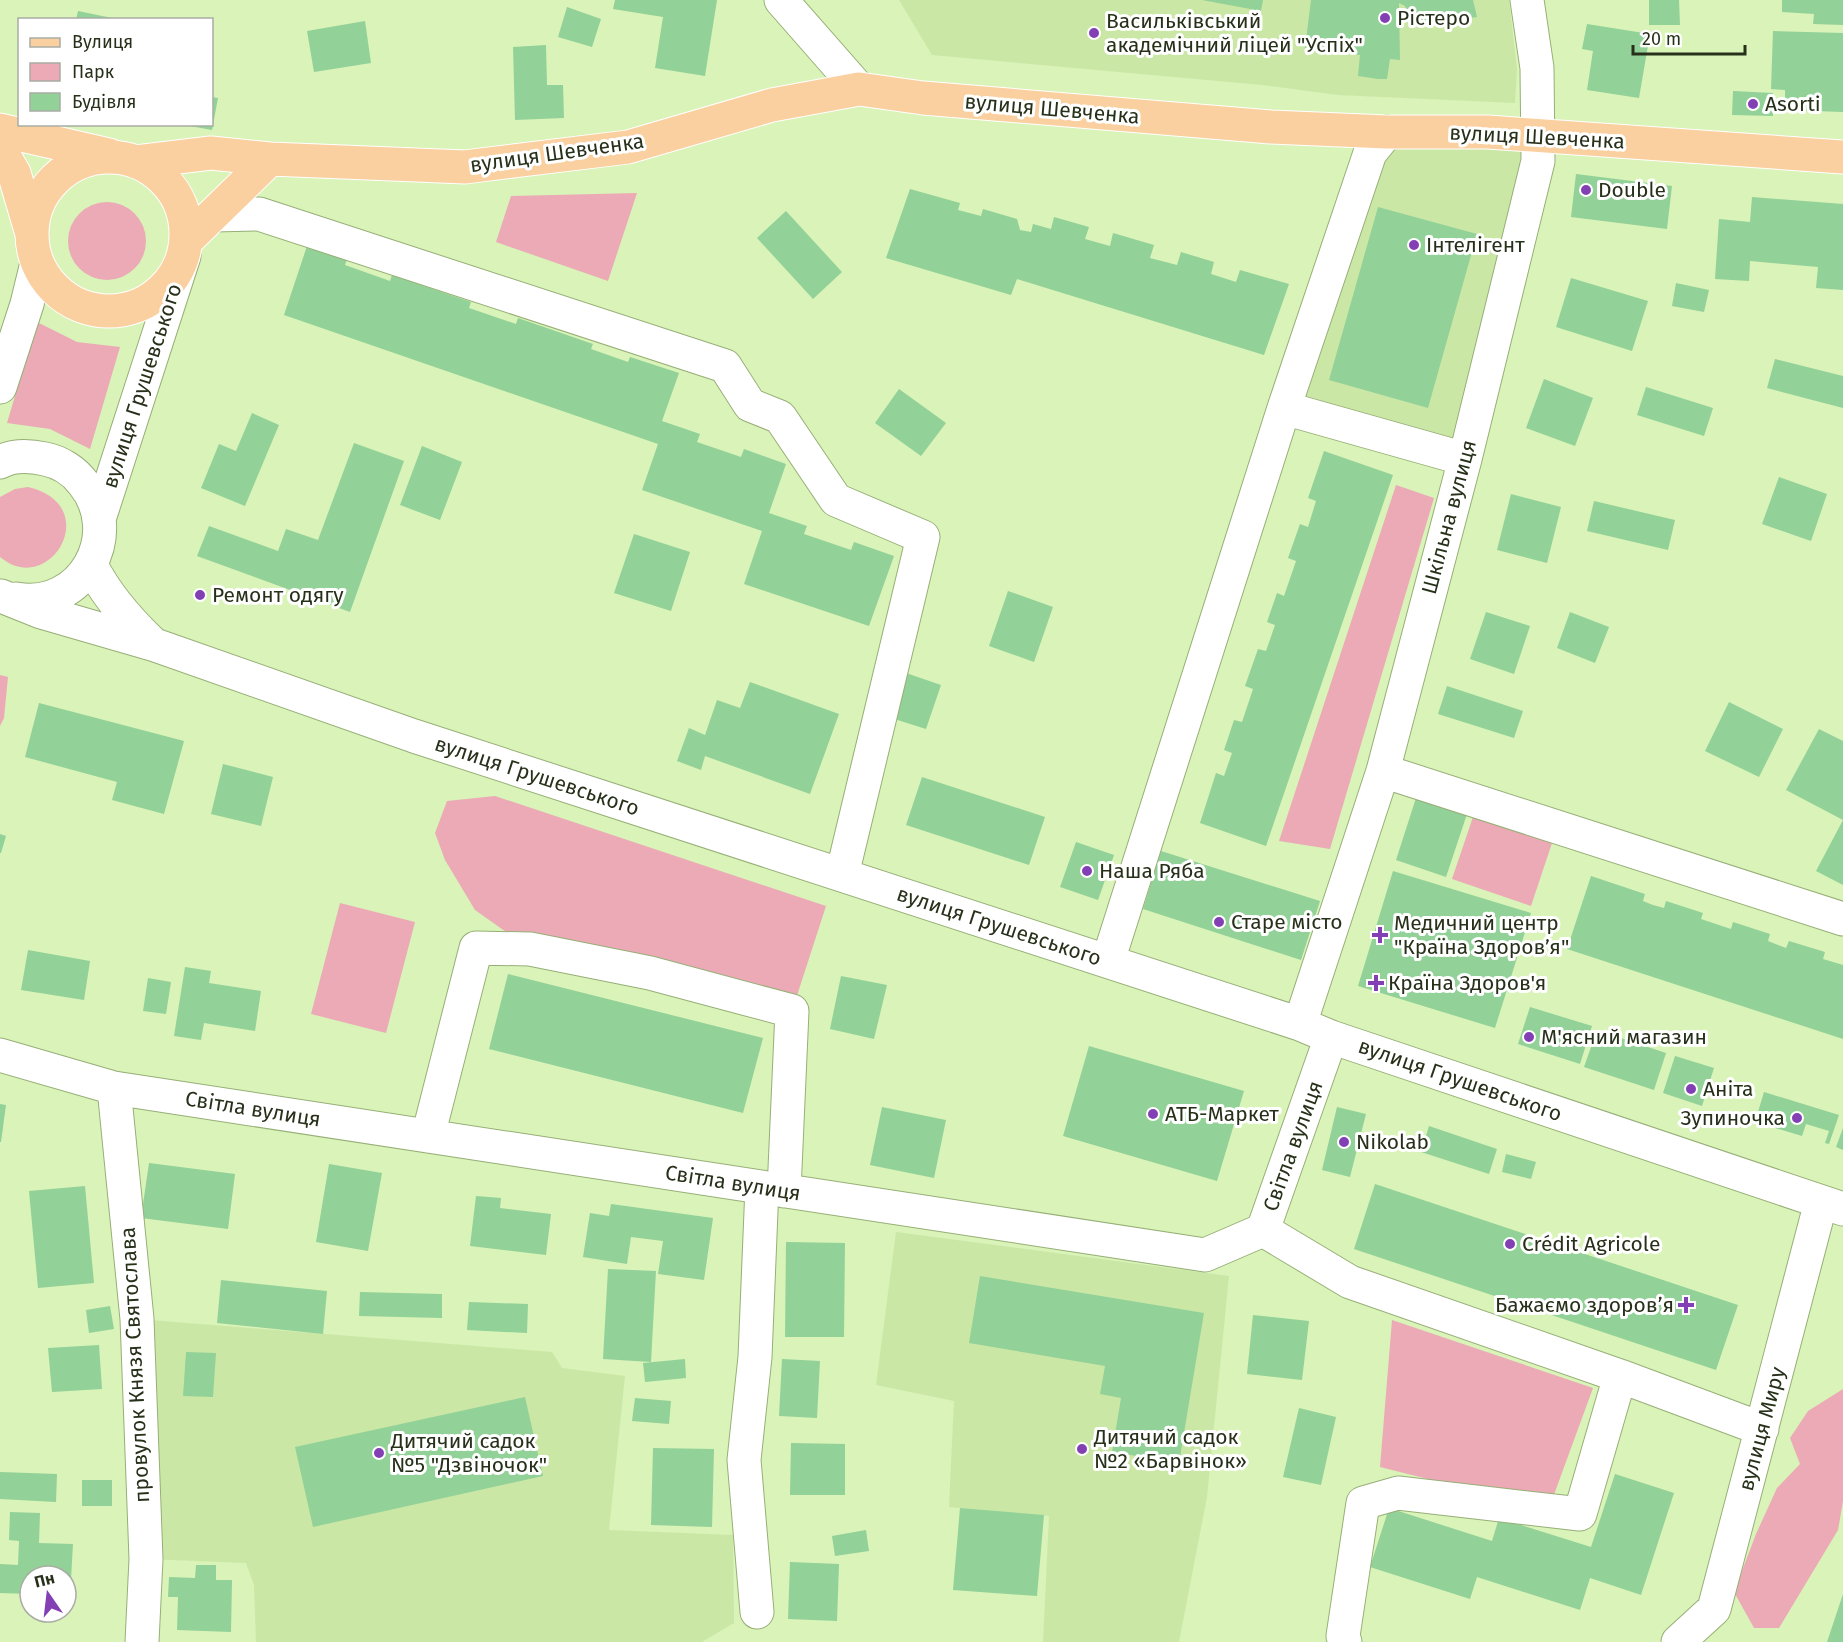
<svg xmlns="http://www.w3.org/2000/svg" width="1843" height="1642" font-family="'Fira Sans',sans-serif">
  <rect width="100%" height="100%" fill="#d9f3b8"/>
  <path fill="#cbe7a6" d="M 899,0 L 1509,0 L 1517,69 L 1515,103 L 1338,95 L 1262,85 L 932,55 Z
    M 1387,132 L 1537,136 L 1465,459 L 1284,408 Z
    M 896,1232 L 1229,1276 L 1207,1497 L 1179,1642 L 1043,1642 L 1049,1516 L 949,1507 L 954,1401 L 876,1385 Z
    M 137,1319 L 552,1352 L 562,1368 L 625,1376 L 609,1530 L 733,1535 L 734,1623 L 702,1642 L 256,1642 L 254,1585 L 246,1563 L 146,1559 Z"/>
  <path fill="#ebaab6" d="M 637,193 L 608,281 L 496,242 L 511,196 Z
    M68 241a39 39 0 1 1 78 0a39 39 0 1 1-78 0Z
    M 37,322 L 77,342 L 120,347 L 90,449 L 50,429 L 7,423 Z
    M 1396,485 L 1434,498 L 1330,849 L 1279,841 Z
    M 28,487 C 105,505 50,599 0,557 L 0,497 L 15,489 Z
    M 0,675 L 8,677 L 4,718 L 0,726 Z
    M 495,796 L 826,906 L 792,1011 L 530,949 L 475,910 L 445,860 L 435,833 L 447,801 Z
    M 1473,817 L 1552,843 L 1531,906 L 1452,879 Z
    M 340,903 L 415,922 L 386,1033 L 311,1014 Z
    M 1392,1320 L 1593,1388 L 1552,1500 L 1452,1485 L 1380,1467 Z
    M 1843,1389 L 1843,1501 L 1838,1530 L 1779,1628 L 1754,1628 L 1734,1592 L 1756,1534 L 1777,1488 L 1800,1464 L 1790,1438 L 1808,1411 Z"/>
  <path fill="#92d198" d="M 615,0 L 717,0 L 705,76 L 655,68 L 663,17 L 613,9 Z
    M 1202,0 L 1263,0 L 1261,11 Z
    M 1311,0 L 1473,0 L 1477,17 L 1411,26 L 1405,6 L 1399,3 L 1400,60 L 1390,59 L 1387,79 L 1378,79 L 1358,76 L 1360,55 L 1305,48 Z
    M 1649,0 L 1679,0 L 1680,25 L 1649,25 Z
    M 1782,0 L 1843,0 L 1843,25 L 1813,24 L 1814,14 L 1782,12 Z
    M 567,7 L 601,19 L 592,47 L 558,37 Z
    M 78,11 L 112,18 L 112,20 L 76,20 Z
    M 365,21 L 371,63 L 314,72 L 307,31 Z
    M 1587,24 L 1650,34 L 1639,98 L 1587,90 L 1593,51 L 1582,49 Z
    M 1773,31 L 1843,33 L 1843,112 L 1785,110 L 1785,90 L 1771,89 Z
    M 546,45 L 547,85 L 563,85 L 564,118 L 515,120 L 513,47 Z
    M 1733,91 L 1773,93 L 1773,116 L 1732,115 Z
    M 212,97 L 218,98 L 212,130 L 190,126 L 212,124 Z
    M 1576,174 L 1672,186 L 1667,229 L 1571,217 Z
    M 910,189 L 960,203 L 958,210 L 981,216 L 983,209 L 1017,219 L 1020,230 L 1031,232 L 1033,224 L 1051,229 L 1054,217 L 1089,227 L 1085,239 L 1110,246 L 1113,233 L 1154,245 L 1150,258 L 1177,265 L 1181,252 L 1214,262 L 1211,274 L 1236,282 L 1240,270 L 1289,284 L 1264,355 L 1017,279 L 1011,295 L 886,258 Z
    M 1752,197 L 1843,204 L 1843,290 L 1816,288 L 1818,267 L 1750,261 L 1749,281 L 1715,279 L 1719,219 L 1750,222 Z
    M 1378,207 L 1477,234 L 1428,408 L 1329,380 Z
    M 786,211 L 842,272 L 813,299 L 757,238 Z
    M 307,246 L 347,259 L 345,265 L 390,281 L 392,275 L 471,302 L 469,308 L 516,324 L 518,318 L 593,344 L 591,349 L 628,362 L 630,357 L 679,373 L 662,421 L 700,434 L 697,442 L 741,457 L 744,449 L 786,464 L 769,513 L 807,526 L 804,534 L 851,550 L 854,542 L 894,556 L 869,626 L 744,584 L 762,531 L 642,490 L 658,444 L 284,315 Z
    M 1571,278 L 1648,301 L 1632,351 L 1556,327 Z
    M 1676,283 L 1709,290 L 1704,312 L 1672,306 Z
    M 1775,359 L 1843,376 L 1843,408 L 1767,388 Z
    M 1544,379 L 1593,398 L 1575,446 L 1526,428 Z
    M 1646,387 L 1713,408 L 1704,436 L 1637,415 Z
    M 899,389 L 946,423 L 921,456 L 875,423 Z
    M 252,413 L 279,425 L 245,506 L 201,488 L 219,444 L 236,451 Z
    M 354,443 L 404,461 L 350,612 L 197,556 L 209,526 L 278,551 L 286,529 L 318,540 Z
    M 422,446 L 462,462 L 440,520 L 400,505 Z
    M 1324,451 L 1393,475 L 1266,846 L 1200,823 L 1216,773 L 1224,776 L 1232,753 L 1224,750 L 1234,720 L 1242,722 L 1253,689 L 1245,686 L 1258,649 L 1266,651 L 1275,625 L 1267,622 L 1277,593 L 1284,596 L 1296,561 L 1288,558 L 1300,524 L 1308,527 L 1316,501 L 1308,498 Z
    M 1779,477 L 1827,494 L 1811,541 L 1762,524 Z
    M 1511,494 L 1561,507 L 1547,563 L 1497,550 Z
    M 1594,501 L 1675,520 L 1668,550 L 1587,531 Z
    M 634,534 L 690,552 L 671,611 L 614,593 Z
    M 1008,591 L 1053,607 L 1034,662 L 989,646 Z
    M 1486,612 L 1530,626 L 1514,674 L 1470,659 Z
    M 1570,612 L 1609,627 L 1595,663 L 1557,648 Z
    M 903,672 L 941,685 L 926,729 L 888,717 Z
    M 750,682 L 839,714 L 810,794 L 705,756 L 701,770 L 677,761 L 689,728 L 705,735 L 717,700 L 740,708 Z
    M 1447,686 L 1523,711 L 1514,738 L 1438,714 Z
    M 1729,702 L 1783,729 L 1759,777 L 1705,751 Z
    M 39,703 L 184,741 L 164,814 L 112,800 L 117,782 L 25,757 Z
    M 1819,729 L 1843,741 L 1843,820 L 1786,790 Z
    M 223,764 L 273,777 L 261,826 L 211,814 Z
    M 922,777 L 1045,817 L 1029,865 L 906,825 Z
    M 1416,798 L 1467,814 L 1446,877 L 1396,860 Z
    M 1843,820 L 1843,885 L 1816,871 Z
    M 0,834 L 6,836 L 1,853 L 0,853 Z
    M 1076,842 L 1114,855 L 1098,900 L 1060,887 Z
    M 1161,851 L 1320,901 L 1301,960 L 1143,909 Z
    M 1393,871 L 1531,913 L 1495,1028 L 1358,986 Z
    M 1591,876 L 1645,894 L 1643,901 L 1653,905 L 1664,908 L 1666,901 L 1703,913 L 1701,919 L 1731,929 L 1733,922 L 1770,934 L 1768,941 L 1786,948 L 1789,941 L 1825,952 L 1823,959 L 1843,965 L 1843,1039 L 1567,949 Z
    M 28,950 L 90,961 L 84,1000 L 21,990 Z
    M 185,967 L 211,971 L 209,983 L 261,991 L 255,1031 L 204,1023 L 201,1040 L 174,1036 Z
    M 508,974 L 763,1038 L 743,1113 L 489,1049 Z
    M 841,976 L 887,985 L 874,1039 L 830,1029 Z
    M 148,978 L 171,982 L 166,1014 L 143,1011 Z
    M 1530,1007 L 1592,1026 L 1580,1064 L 1518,1044 Z
    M 1597,1030 L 1666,1053 L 1654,1090 L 1584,1067 Z
    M 1089,1046 L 1244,1091 L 1217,1181 L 1063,1136 Z
    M 1675,1056 L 1714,1068 L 1702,1106 L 1663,1093 Z
    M 1764,1092 L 1839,1115 L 1829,1144 L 1825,1143 L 1829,1131 L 1806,1124 L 1802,1136 L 1755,1122 Z
    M 0,1104 L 6,1105 L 1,1142 L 0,1142 Z
    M 882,1107 L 946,1120 L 934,1178 L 870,1165 Z
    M 1337,1107 L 1366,1114 L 1350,1177 L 1322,1170 Z
    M 1429,1126 L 1497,1149 L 1489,1174 L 1421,1152 Z
    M 1843,1128 L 1843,1150 L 1836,1147 Z
    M 1506,1154 L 1536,1162 L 1531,1179 L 1502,1172 Z
    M 149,1163 L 235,1174 L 228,1229 L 141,1218 Z
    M 329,1164 L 382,1173 L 368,1251 L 316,1242 Z
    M 1375,1184 L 1738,1305 L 1716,1370 L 1354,1249 Z
    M 85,1186 L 94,1283 L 38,1288 L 29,1191 Z
    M 476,1196 L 501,1198 L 500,1208 L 551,1214 L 546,1255 L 470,1246 Z
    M 611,1204 L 713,1218 L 704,1280 L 658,1274 L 663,1241 L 631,1237 L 627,1264 L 583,1257 L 590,1213 L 609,1216 Z
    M 786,1242 L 845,1243 L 844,1337 L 785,1337 Z
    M 608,1269 L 656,1271 L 651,1362 L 603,1359 Z
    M 980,1276 L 1204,1313 L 1179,1463 L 1112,1452 L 1121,1398 L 1100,1394 L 1105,1366 L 969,1343 Z
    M 221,1280 L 327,1291 L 323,1334 L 217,1323 Z
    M 360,1292 L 442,1294 L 442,1318 L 359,1316 Z
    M 469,1302 L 528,1304 L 527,1333 L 467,1330 Z
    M 110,1306 L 114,1329 L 89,1333 L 86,1310 Z
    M 1253,1315 L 1309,1321 L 1302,1380 L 1247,1374 Z
    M 99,1345 L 102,1389 L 52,1392 L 48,1348 Z
    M 186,1352 L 216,1353 L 213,1397 L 183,1396 Z
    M 685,1359 L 686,1378 L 645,1382 L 643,1363 Z
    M 782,1359 L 820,1361 L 817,1418 L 779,1416 Z
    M 525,1397 L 543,1476 L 313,1527 L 295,1447 Z
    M 635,1398 L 671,1401 L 669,1424 L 632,1421 Z
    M 1299,1408 L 1336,1417 L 1321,1485 L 1283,1477 Z
    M 791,1443 L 845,1444 L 845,1495 L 790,1495 Z
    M 653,1448 L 714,1449 L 712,1527 L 651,1525 Z
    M 0,1472 L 57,1474 L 56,1502 L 0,1499 Z
    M 1615,1474 L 1674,1493 L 1641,1595 L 1590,1578 L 1580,1610 L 1477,1577 L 1470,1599 L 1370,1567 L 1389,1508 L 1492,1541 L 1499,1518 L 1591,1547 Z
    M 82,1480 L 112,1480 L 112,1506 L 82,1506 Z
    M 960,1508 L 1044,1515 L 1037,1596 L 953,1590 Z
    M 10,1512 L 40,1513 L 39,1543 L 73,1544 L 70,1596 L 66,1596 L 66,1576 L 30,1576 L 30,1594 L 0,1593 L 0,1564 L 18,1565 L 19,1541 L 9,1540 Z
    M 866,1530 L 869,1551 L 835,1556 L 832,1536 Z
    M 790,1562 L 839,1564 L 837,1621 L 788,1619 Z
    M 196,1565 L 216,1565 L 216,1580 L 232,1580 L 231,1632 L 177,1630 L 178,1597 L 168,1597 L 169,1577 L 195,1578 Z
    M 1843,1594 L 1843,1642 L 1827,1642 Z"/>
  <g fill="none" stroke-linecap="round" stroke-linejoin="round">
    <g stroke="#97af77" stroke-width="35">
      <path id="minor" d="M 781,0 L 859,89
        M 214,215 L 259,214 L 725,366 L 750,405 L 780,417 L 836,500 L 923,537 L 842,875
        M 0,387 L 27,304 L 37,263
        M 1284,408 L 1465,459
        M 0,462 C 13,455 31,456 45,459 C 60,462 74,471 83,483 C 125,534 82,611 16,599
        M 100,516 L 184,256
        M 91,565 C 106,595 127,619 151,642
        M 1,596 L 41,612 L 155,645 L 414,736 L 1300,1024 L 1331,1037 L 1843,1209
        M 1383,771 L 1843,919
        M 1108,961 L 1284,408 L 1370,153 L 1387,132
        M 1300,1024 L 1383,771 L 1465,459 L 1538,161 L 1537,68 L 1527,0
        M 0,1055 L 114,1088 L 1205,1255 L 1263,1230 L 1331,1037
        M 114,1088 L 137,1319 L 146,1559 L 142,1642
        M 428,1136 L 476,948 L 530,949 L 650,973 L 792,1011 L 784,1191
        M 1263,1230 L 1350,1282 L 1620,1376 L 1762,1429
        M 757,1612 L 744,1460 L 755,1357 L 762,1187
        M 1345,1642 L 1343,1636 L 1363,1503 L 1398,1493 L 1580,1514 L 1620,1376
        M 1678,1642 L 1714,1609 L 1821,1202"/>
    </g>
    <g stroke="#fff" stroke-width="35">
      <path id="major" d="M 0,130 L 109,155
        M 0,149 L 14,173 L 32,234
        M32 234a77 77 0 1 1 154 0a77 77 0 1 1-154 0Z
        M 136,162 L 211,153 L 270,159 L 465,167 L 628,147 L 772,105 L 859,89 L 923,98 L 1271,127 L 1387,132 L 1488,132 L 1843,157
        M 187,240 L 270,159"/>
    </g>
    <use href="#minor" stroke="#fff" stroke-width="33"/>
    <use href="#major" stroke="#fbd0a1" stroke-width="33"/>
  </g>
  <g fill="#8240b4" stroke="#fff" stroke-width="2">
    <circle cx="1385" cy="18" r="6"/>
    <circle cx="1094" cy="33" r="6"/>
    <circle cx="1753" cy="104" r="6"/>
    <circle cx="1586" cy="190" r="6"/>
    <circle cx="1414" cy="245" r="6"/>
    <circle cx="200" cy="595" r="6"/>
    <circle cx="1087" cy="871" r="6"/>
    <circle cx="1219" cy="922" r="6"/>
    <path d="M1377 926h6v6h6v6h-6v6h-6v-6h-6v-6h6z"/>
    <path d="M1373 974h6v6h6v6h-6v6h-6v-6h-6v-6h6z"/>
    <circle cx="1529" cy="1037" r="6"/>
    <circle cx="1691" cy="1089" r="6"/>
    <circle cx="1153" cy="1114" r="6"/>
    <circle cx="1797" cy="1118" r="6"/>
    <circle cx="1344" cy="1142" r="6"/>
    <circle cx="1510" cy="1244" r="6"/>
    <path d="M1683 1296h6v6h6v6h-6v6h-6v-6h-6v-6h6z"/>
    <circle cx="1082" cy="1449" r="6"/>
    <circle cx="379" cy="1453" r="6"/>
  </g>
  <g text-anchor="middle" stroke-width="6" stroke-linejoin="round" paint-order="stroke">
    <g font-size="21" fill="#27311a" stroke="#fff" text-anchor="start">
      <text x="1397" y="25">Рістеро</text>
      <text x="1106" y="28">Васильківський<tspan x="1106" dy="24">академічний ліцей "Успіх"</tspan></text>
      <text x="1765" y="111">Asorti</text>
      <text x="1598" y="197">Double</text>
      <text x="1426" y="252">Інтелігент</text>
      <text x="212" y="602">Ремонт одягу</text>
      <text x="1099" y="878">Наша Ряба</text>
      <text x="1231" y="929">Старе місто</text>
      <text x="1394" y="930">Медичний центр<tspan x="1394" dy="24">"Країна Здоров’я"</tspan></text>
      <text x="1388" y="990">Країна Здоров'я</text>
      <text x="1541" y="1044">М'ясний магазин</text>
      <text x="1703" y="1096">Аніта</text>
      <text x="1165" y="1121">АТБ-Маркет</text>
      <text x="1785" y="1125" text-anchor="end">Зупиночка</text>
      <text x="1356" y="1149">Nikolab</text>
      <text x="1522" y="1251">Crédit Agricole</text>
      <text x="1674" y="1312" text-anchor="end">Бажаємо здоровʼя</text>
      <text x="1094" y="1444">Дитячий садок<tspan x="1094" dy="24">№2 «Барвінок»</tspan></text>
      <text x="391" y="1448">Дитячий садок<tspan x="391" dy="24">№5 "Дзвіночок"</tspan></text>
    </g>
    <g font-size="21" fill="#27311a" stroke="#fff">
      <text transform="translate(1052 109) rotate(5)" y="7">вулиця Шевченка</text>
      <text transform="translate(1537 137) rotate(3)" y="7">вулиця Шевченка</text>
      <text transform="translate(557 153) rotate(-8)" y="7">вулиця Шевченка</text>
      <text transform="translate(142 386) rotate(-72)" y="7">вулиця Грушевського</text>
      <text transform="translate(1449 517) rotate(-75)" y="7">Шкільна вулиця</text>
      <text transform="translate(537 776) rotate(18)" y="7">вулиця Грушевського</text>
      <text transform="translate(999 926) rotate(18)" y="7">вулиця Грушевського</text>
      <text transform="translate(1460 1080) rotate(19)" y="7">вулиця Грушевського</text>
      <text transform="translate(253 1109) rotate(9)" y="7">Світла вулиця</text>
      <text transform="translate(1293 1146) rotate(-70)" y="7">Світла вулиця</text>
      <text transform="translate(733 1183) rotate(9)" y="7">Світла вулиця</text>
      <text transform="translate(135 1365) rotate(-93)" y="7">провулок Князя Святослава</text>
      <text transform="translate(1762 1429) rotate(-75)" y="7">вулиця Миру</text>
    </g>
  </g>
  <rect x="18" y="18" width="195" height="108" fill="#ffffff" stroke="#a9ada3" stroke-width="1.5"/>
  <rect x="30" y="38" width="30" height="9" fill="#fbd0a1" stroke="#a9ada3" stroke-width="1.5"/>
  <text x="72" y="48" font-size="18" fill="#27311a">Вулиця</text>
  <rect x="30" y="63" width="30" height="18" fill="#ebaab6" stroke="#a9ada3" stroke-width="1.5"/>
  <text x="72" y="78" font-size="18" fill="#27311a">Парк</text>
  <rect x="30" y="93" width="30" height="18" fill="#92d198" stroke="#a9ada3" stroke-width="1.5"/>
  <text x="72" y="108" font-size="18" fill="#27311a">Будівля</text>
  <g transform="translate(48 1594) rotate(346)"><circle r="28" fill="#ffffff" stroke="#a9ada3" stroke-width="1.5"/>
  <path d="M0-4.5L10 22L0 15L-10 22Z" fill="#8240b4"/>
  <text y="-9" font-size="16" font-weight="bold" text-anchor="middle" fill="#27311a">Пн</text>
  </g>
  <path d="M1633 45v9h112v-9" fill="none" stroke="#27311a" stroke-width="3"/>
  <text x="1642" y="45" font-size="18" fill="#27311a" stroke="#ffffff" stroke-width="4.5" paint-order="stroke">20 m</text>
</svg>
